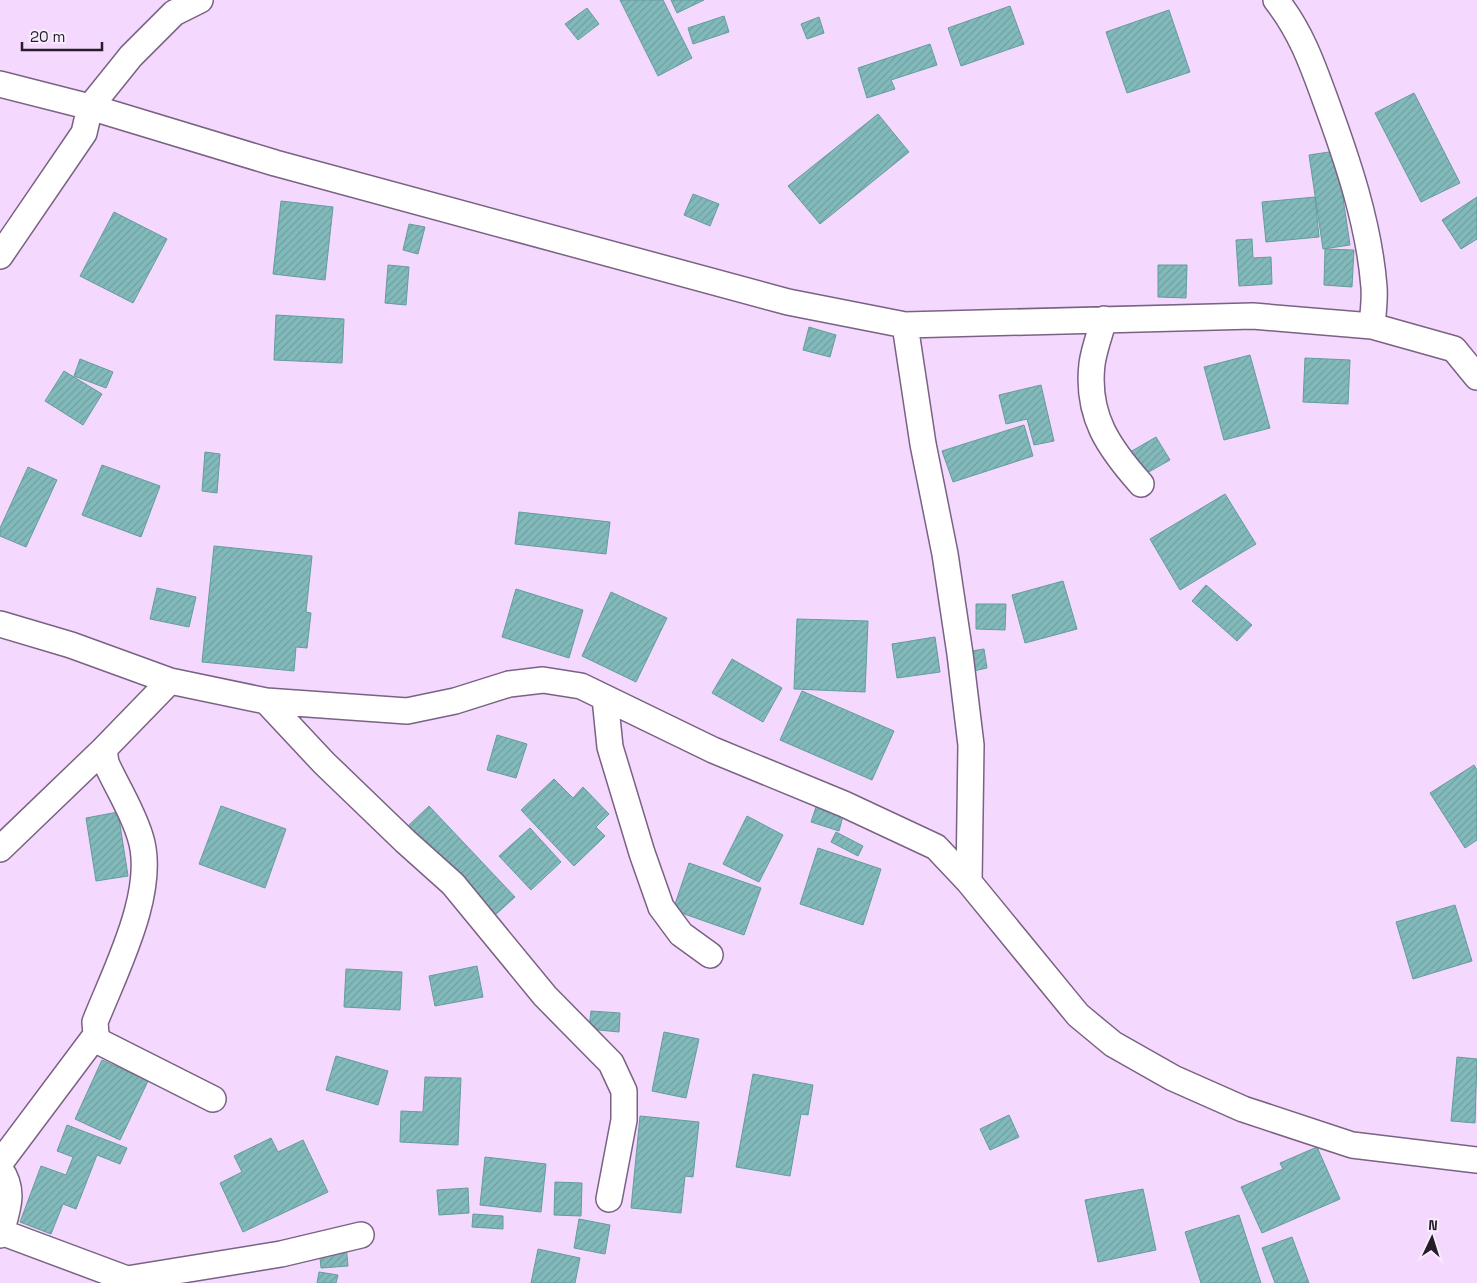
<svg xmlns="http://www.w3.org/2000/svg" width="1477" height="1283" font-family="'Space Grotesk',sans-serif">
  <defs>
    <pattern id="building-hatch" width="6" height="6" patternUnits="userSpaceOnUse" patternTransform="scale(1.25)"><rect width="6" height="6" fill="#82babb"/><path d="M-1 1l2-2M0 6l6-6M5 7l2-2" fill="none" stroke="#709fa1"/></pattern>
  </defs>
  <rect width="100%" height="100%" fill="#f4d8fe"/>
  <path fill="url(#building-hatch)" stroke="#659c9d" d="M 620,0 L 663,0 L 692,58 L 658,76 Z
    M 671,0 L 704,0 L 677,13 Z
    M 1010,6 L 1024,44 L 961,66 L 948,28 Z
    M 587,8 L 599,24 L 578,40 L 565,24 Z
    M 1169,10 L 1190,72 L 1127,93 L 1106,32 Z
    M 724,16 L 729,32 L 693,44 L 688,28 Z
    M 819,17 L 824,33 L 807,39 L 801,24 Z
    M 930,44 L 937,65 L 891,80 L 895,89 L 867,98 L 858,68 Z
    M 1414,93 L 1460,183 L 1421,202 L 1375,113 Z
    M 878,114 L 909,152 L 820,224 L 788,186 Z
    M 1336,151 L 1350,245 L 1323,249 L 1309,155 Z
    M 693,194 L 719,204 L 710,226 L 684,215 Z
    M 1315,197 L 1319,237 L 1266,242 L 1262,202 Z
    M 1477,197 L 1477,239 L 1461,249 L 1442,220 Z
    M 281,201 L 333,207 L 325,280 L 273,274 Z
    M 114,212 L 167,239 L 133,303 L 80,276 Z
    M 409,224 L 425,227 L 418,254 L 403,250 Z
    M 1252,239 L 1253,258 L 1271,257 L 1272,284 L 1239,286 L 1236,240 Z
    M 1325,249 L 1354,250 L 1352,287 L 1324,285 Z
    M 388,265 L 409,267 L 406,305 L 385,303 Z
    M 1158,265 L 1187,265 L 1186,298 L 1158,297 Z
    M 276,315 L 344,319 L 342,363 L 274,360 Z
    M 809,327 L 836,335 L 830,357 L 803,350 Z
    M 1250,355 L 1270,428 L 1224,440 L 1204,367 Z
    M 1305,358 L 1350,360 L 1348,404 L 1303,402 Z
    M 80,359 L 113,372 L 106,388 L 74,376 Z
    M 64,371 L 102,394 L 83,425 L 45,401 Z
    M 1041,385 L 1054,441 L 1034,445 L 1027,419 L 1006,424 L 999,395 Z
    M 1024,425 L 1033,456 L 953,482 L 942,451 Z
    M 1156,437 L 1170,460 L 1138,478 L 1125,455 Z
    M 205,452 L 220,454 L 217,493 L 202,491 Z
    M 102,465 L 160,486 L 141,537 L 82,515 Z
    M 28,467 L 57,480 L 26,547 L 0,536 L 0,528 Z
    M 1225,494 L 1256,544 L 1180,590 L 1150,539 Z
    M 519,512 L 610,522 L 606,554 L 515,544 Z
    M 214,546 L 312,556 L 306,612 L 311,613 L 307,648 L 296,647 L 294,671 L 202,662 Z
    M 1063,581 L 1077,629 L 1025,643 L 1012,595 Z
    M 1206,585 L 1252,625 L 1237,641 L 1192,601 Z
    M 157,588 L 196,597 L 189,627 L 150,619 Z
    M 516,589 L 583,610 L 569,658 L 502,637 Z
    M 611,592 L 667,618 L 636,682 L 582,656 Z
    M 976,604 L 1006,604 L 1005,630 L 976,629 Z
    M 797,619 L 868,621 L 865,692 L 794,689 Z
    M 935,637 L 940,672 L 897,678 L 892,644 Z
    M 984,649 L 987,668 L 969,672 L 966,652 Z
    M 732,659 L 782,688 L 763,722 L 712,693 Z
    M 802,691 L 894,731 L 872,780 L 780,740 Z
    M 497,735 L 527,744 L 516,778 L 487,770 Z
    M 1474,765 L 1477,770 L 1477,840 L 1465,848 L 1430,793 Z
    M 554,779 L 573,798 L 583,787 L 609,814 L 596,827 L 605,836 L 574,866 L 521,810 Z
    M 817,804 L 844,812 L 839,831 L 811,822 Z
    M 221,806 L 286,829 L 265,888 L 199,864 Z
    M 429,806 L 515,897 L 493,917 L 407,827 Z
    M 118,812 L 128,876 L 96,881 L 86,818 Z
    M 747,816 L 783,835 L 759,882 L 723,864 Z
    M 530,828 L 561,862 L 531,890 L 499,856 Z
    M 836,832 L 863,846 L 858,856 L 831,842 Z
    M 818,848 L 881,869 L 863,925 L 800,904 Z
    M 689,863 L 761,888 L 744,935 L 673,910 Z
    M 1455,905 L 1472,961 L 1413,979 L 1396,922 Z
    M 477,966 L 483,997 L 435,1006 L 429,976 Z
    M 346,969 L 402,972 L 400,1010 L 344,1007 Z
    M 591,1011 L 620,1013 L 619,1032 L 589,1029 Z
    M 664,1032 L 699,1039 L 686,1098 L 652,1091 Z
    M 336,1056 L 388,1071 L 378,1105 L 326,1090 Z
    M 1457,1057 L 1477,1059 L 1475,1123 L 1451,1121 Z
    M 102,1060 L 148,1081 L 120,1140 L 75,1119 Z
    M 753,1074 L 813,1085 L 808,1115 L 801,1114 L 790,1176 L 736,1167 Z
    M 425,1077 L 461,1078 L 458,1145 L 400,1142 L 401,1111 L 423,1112 Z
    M 1009,1115 L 1019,1137 L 990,1150 L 980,1129 Z
    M 640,1116 L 699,1122 L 693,1177 L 685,1176 L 681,1213 L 631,1208 Z
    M 67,1125 L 127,1148 L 120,1164 L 97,1155 L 76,1209 L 63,1204 L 51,1234 L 20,1222 L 41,1166 L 66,1175 L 73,1157 L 57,1151 Z
    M 271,1138 L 278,1152 L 303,1140 L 328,1192 L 243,1232 L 220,1183 L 242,1172 L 234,1156 Z
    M 1317,1147 L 1340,1199 L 1262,1233 L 1241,1187 L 1283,1169 L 1280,1163 Z
    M 485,1157 L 546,1164 L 541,1212 L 480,1205 Z
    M 555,1182 L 582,1183 L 581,1216 L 554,1215 Z
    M 468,1188 L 469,1213 L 439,1215 L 437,1190 Z
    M 1143,1189 L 1156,1250 L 1098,1262 L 1085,1200 Z
    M 473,1214 L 503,1216 L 503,1229 L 472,1227 Z
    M 1239,1215 L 1261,1283 L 1201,1283 L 1185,1232 Z
    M 579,1219 L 610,1225 L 605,1254 L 574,1248 Z
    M 1292,1237 L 1309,1283 L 1275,1283 L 1262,1248 Z
    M 346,1245 L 348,1266 L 321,1268 L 319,1247 Z
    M 538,1249 L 580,1258 L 575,1283 L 531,1283 Z
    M 319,1272 L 338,1275 L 336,1283 L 317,1283 Z"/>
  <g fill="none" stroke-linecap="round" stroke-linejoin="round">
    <g stroke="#7a6283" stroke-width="28">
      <path id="minor" d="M 1276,0 C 1300,30 1312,63 1325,99 C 1347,159 1369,223 1374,287 C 1375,300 1373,313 1372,326
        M 0,84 L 90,107 L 275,163 L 788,302 L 905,325 L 1253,316 L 1372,326 L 1454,349 L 1477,377
        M 0,256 L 84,133 L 90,107 L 131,56 L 174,13 L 200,0
        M 1104,319 C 1100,334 1094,349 1092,364 C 1086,416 1109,448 1141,484
        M 905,325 L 923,444 L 945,554 L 960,654 L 971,745 L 969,882
        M 0,624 L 71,645 L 170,681 L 266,701 L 407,711 L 455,701 L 509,684 L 543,680 L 581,686 L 713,750 L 844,804 L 936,847 L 969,882 L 1078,1015 L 1113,1044 L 1173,1078 L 1243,1109 L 1352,1145 L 1477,1160
        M 605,698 L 610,747 L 642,853 L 661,907 L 681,934 L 710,955
        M 266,701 L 324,763 L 405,841 L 453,884 L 545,996 L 611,1063 L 624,1091 L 624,1120 L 609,1199
        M 104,749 L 106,763 C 117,787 132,810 140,836 C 158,890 115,971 95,1022 L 96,1035 L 100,1042 L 213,1099
        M 0,849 L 104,749 L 170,681
        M 0,1163 L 96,1035
        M 0,1169 C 16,1191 7,1211 0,1235
        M 1,1232 L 127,1279 L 281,1254 L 361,1235"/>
    </g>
    <use href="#minor" stroke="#fff" stroke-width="25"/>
  </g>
  <g transform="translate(1432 1238) rotate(4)" stroke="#f7ecfc" stroke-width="4" paint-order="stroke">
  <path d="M0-4L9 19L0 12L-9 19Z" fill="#271d2a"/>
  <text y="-8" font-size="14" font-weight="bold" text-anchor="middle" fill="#271d2a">N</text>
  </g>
  <path d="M22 42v8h80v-8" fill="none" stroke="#271d2a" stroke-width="2.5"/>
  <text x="30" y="42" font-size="15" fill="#271d2a" stroke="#f7ecfc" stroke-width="4" paint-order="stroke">20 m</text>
</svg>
